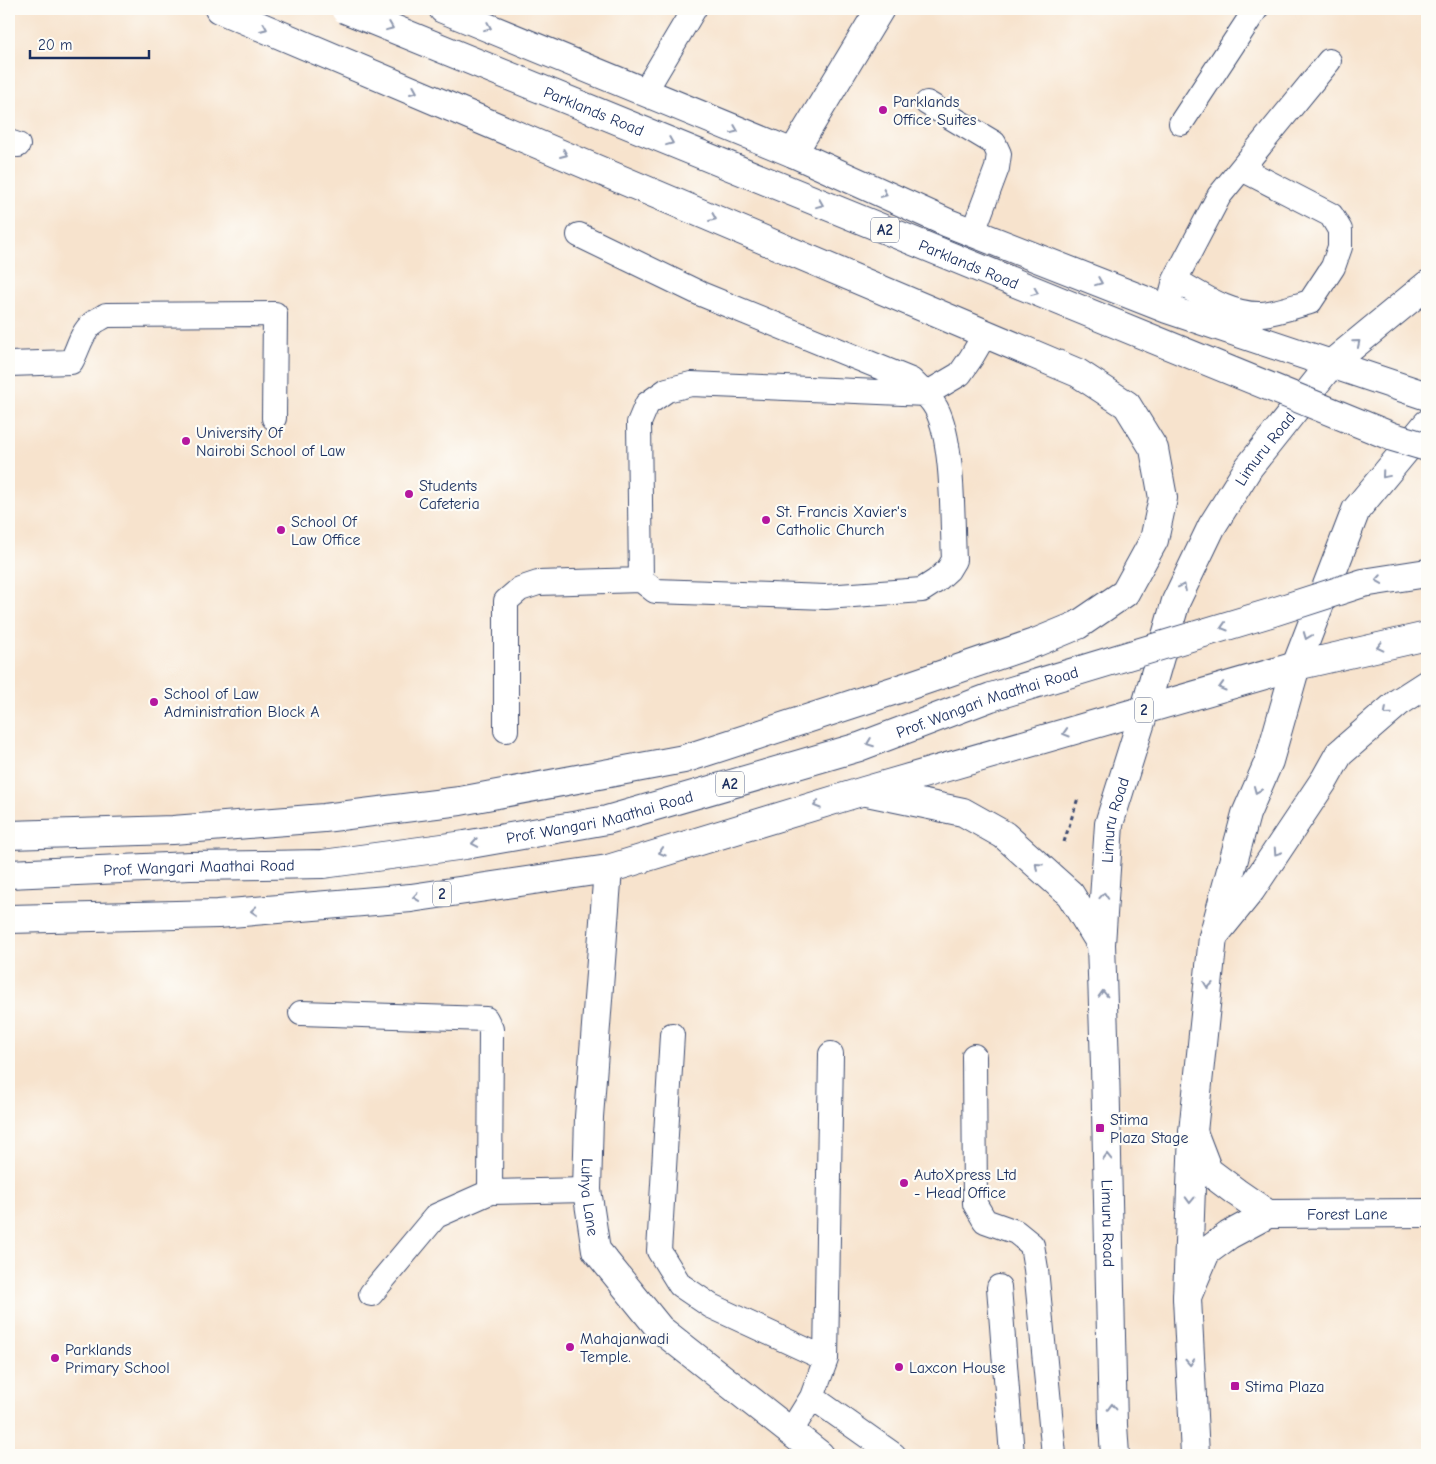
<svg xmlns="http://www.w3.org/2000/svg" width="1436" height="1464" font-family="'Comic Neue',sans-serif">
  <rect width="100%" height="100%" fill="#fdfcf7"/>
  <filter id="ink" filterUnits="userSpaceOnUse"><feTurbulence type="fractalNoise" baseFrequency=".02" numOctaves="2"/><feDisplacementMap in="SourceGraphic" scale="10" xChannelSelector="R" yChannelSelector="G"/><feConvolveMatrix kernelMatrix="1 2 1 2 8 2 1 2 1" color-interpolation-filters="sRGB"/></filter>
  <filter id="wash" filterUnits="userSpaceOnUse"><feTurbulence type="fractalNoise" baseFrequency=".0096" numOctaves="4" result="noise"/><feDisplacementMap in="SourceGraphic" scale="20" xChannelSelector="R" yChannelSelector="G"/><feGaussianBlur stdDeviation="1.12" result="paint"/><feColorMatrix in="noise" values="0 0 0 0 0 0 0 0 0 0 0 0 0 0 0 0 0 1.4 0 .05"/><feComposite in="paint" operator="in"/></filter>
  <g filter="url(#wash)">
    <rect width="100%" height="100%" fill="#f7e3cd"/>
  </g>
  <g filter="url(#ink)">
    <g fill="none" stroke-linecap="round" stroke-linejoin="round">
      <g stroke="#3c4a6f" stroke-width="26">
        <path id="lane" d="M 644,93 L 694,9
          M 927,103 L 994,143 L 999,154 L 997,168 L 973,232
          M 1181,123 L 1256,9
          M 9,142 L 18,145
          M 579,235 L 701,294 L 911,380 C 920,389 930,397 936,408 C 954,441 952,521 954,560 L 948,570 L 936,581 L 922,590 L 826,597 L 655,591 L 641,580 L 639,423 L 647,404 L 667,390 L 691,384 L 926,394 L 960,374 L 971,358 L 985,334
          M 1175,280 C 1202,295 1229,315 1261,314 C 1277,313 1295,306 1310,302 L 1333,267 L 1340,247 L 1340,230 L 1331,215 L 1242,169
          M 1171,296 L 1175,280 L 1219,196 L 1329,61
          M 9,364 L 71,362 C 78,350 81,333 92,324 C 96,320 102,318 106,315 L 275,314 L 274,418
          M 506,730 L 506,601 L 520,589 L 538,583 L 641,580
          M 301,1013 L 486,1019 L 491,1029 L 490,1192
          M 672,1035 L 659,1251 L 680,1285 L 711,1306 L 826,1359
          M 974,1056 L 975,1204 L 985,1221 L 1016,1232 L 1032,1245 L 1036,1269 L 1054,1455
          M 999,1287 L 1012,1455
          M 371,1294 L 436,1216 L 490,1192 L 587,1190
          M 812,1397 L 894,1455
          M 791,1431 L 812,1397 L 826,1359 L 831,1054"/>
      </g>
      <g stroke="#3c4a6f" stroke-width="30">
        <g id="street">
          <path d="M 793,153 L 880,9"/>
          <path id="s1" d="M 608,869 L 589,1117 L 587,1190 L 596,1250 L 660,1329 L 820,1455"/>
          <path d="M 1193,1132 L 1208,1171 L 1236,1192 L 1268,1214"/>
          <path id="s2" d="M 1187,1297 L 1206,1252 L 1229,1235 L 1268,1214 L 1427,1213"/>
        </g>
      </g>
      <g stroke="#3c4a6f" stroke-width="30">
        <g id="secondary">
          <path id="s3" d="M 1101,944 L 1109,824 L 1145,709 L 1176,601 L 1212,526 L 1249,467 L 1331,364 L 1427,285"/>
          <path d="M 1195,1455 L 1187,1298 L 1193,1132 L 1213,937 L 1246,814 L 1269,761 L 1296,666 L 1356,510 L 1427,424"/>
        </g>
      </g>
      <g stroke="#3c4a6f" stroke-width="30">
        <g id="primary">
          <path d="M 443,9 L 793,153 L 948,223 L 1167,309 L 1427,396"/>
          <path id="s4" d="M 867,792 L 963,812 L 1004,835 L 1070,894 L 1101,944 L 1105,1066 L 1113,1425 L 1115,1455"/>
          <path d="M 9,835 L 173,830 L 324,818 L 460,801 L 684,759 L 908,686 L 1037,642 L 1078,625 L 1125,593 L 1154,540 L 1163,498 L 1154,449 L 1127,405 L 1078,373 L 219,9"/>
          <path d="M 9,919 L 218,914 L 411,898 L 608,869 L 864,791 L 1296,666 L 1427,636"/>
          <path d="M 1213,937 L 1251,890 L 1325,779 L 1339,754 L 1399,702 L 1427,684"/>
        </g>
      </g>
      <path stroke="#3c4a6f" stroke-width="3" stroke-dasharray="4 4" stroke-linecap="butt" d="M 1064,842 L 1078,798"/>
      <use href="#lane" stroke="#fff" stroke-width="24"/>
      <use href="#street" stroke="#fff" stroke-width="28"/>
      <use href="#secondary" stroke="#fff" stroke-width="28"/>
      <use href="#primary" stroke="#fff" stroke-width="28"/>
      <g stroke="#3c4a6f" stroke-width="30" stroke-linecap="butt">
        <g id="primary-bridge">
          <path id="s5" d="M 345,9 L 1393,437 L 1427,447"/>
          <path id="s6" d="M 9,874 L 190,866 L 323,864 L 465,845 L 607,820 L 859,747 L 991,697 L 1270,613 L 1363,583 L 1427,573"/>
        </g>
      </g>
      <use href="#primary-bridge" stroke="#fff" stroke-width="28"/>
    </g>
    <defs><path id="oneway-chevron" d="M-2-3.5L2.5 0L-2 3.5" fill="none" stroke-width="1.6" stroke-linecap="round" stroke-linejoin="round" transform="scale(1.25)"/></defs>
    <g stroke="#8d97ae">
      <use href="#oneway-chevron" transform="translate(390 27) rotate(22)"/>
      <use href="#oneway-chevron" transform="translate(488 27) rotate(22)"/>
      <use href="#oneway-chevron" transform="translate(264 28) rotate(23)"/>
      <use href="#oneway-chevron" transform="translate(414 91) rotate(23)"/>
      <use href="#oneway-chevron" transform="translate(735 130) rotate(22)"/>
      <use href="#oneway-chevron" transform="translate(670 142) rotate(22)"/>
      <use href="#oneway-chevron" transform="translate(564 154) rotate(23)"/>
      <use href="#oneway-chevron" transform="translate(884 194) rotate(24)"/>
      <use href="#oneway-chevron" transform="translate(820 204) rotate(22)"/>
      <use href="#oneway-chevron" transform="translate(713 218) rotate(23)"/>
      <use href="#oneway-chevron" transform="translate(1099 282) rotate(22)"/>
      <use href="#oneway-chevron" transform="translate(1035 292) rotate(22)"/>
      <use href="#oneway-chevron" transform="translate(1357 343) rotate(-40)"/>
      <use href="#oneway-chevron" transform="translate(1385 475) rotate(130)"/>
      <use href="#oneway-chevron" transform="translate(1379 580) rotate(171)"/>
      <use href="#oneway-chevron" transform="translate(1183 587) rotate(-64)"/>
      <use href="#oneway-chevron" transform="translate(1224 627) rotate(163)"/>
      <use href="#oneway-chevron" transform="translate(1307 636) rotate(111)"/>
      <use href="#oneway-chevron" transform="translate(1380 647) rotate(167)"/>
      <use href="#oneway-chevron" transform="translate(1222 687) rotate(164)"/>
      <use href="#oneway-chevron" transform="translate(1387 712) rotate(139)"/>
      <use href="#oneway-chevron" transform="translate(1066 733) rotate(163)"/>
      <use href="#oneway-chevron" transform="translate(870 743) rotate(159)"/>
      <use href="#oneway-chevron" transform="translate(1257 790) rotate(113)"/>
      <use href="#oneway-chevron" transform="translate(817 805) rotate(163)"/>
      <use href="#oneway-chevron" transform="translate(475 843) rotate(170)"/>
      <use href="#oneway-chevron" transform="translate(662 852) rotate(163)"/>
      <use href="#oneway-chevron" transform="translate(1277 852) rotate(124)"/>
      <use href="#oneway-chevron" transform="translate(1038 866) rotate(-138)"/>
      <use href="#oneway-chevron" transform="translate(1104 896) rotate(-86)"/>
      <use href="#oneway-chevron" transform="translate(416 897) rotate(172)"/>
      <use href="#oneway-chevron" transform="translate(254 911) rotate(175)"/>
      <use href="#oneway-chevron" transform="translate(1208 985) rotate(96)"/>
      <use href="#oneway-chevron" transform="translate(1103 994) rotate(-92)"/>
      <use href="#oneway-chevron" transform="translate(1107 1157) rotate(-91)"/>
      <use href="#oneway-chevron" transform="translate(1190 1200) rotate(92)"/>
      <use href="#oneway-chevron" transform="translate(1190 1362) rotate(87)"/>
      <use href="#oneway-chevron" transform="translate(1112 1407) rotate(-91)"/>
    </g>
  </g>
  <g fill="#b5179e" stroke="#fdfcf7" stroke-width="2">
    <circle cx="883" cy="110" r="5"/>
    <circle cx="186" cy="441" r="5"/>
    <circle cx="409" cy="494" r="5"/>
    <circle cx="766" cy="520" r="5"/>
    <circle cx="281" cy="530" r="5"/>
    <circle cx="154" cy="702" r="5"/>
    <rect x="1095" y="1123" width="10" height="10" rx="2.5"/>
    <circle cx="904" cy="1183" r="5"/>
    <circle cx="570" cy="1347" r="5"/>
    <circle cx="55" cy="1358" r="5"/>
    <circle cx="899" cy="1367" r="5"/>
    <rect x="1230" y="1381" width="10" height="10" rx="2.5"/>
  </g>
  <g text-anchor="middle" stroke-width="4.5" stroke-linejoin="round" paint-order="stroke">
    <g fill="#fdfcf7" stroke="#5f6c8c" stroke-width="1">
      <rect x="871" y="217.5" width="28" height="25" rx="4"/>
      <rect x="1135" y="697.5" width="18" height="25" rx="4"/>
      <rect x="716" y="771.5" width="28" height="25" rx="4"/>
      <rect x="433" y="881.5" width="18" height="25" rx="4"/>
    </g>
    <g font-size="15" font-weight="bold" fill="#1b2f5e">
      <text x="885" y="235">A2</text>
      <text x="1144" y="715">2</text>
      <text x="730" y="789">A2</text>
      <text x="442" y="899">2</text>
    </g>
    <g font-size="16" fill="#1b2f5e" stroke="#fdfcf7" text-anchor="start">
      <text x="893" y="107">Parklands<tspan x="893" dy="18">Office Suites</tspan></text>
      <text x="196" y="438">University Of<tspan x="196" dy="18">Nairobi School of Law</tspan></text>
      <text x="419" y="491">Students<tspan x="419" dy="18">Cafeteria</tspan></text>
      <text x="776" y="517">St. Francis Xavier's<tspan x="776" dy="18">Catholic Church</tspan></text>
      <text x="291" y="527">School Of<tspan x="291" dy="18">Law Office</tspan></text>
      <text x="164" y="699">School of Law<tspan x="164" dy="18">Administration Block A</tspan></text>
      <text x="1110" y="1125">Stima<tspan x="1110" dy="18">Plaza Stage</tspan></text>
      <text x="914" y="1180">AutoXpress Ltd<tspan x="914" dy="18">- Head Office</tspan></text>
      <text x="580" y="1344">Mahajanwadi<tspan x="580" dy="18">Temple.</tspan></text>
      <text x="65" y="1355">Parklands<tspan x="65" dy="18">Primary School</tspan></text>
      <text x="909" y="1373">Laxcon House</text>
      <text x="1245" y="1392">Stima Plaza</text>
    </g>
    <g font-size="16" fill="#1b2f5e" stroke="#fdfcf7">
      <text dy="6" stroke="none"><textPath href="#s5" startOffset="269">Parklands Road</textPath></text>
      <text dy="6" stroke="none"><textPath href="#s5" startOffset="674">Parklands Road</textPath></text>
      <text dy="6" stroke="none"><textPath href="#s3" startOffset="530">Limuru Road</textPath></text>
      <text dy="6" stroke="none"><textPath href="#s6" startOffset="1000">Prof. Wangari Maathai Road</textPath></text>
      <text dy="6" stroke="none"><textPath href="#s6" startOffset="595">Prof. Wangari Maathai Road</textPath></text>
      <text dy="6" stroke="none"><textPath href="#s3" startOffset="125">Limuru Road</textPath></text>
      <text dy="6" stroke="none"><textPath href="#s6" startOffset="190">Prof. Wangari Maathai Road</textPath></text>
      <text dy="6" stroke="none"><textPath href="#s1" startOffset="329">Luhya Lane</textPath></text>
      <text dy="6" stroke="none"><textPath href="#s2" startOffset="201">Forest Lane</textPath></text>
      <text dy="6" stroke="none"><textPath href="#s4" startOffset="572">Limuru Road</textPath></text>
    </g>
  </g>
  <rect width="1436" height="1464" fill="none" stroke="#fdfcf7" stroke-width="30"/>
  <path d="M30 50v8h119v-8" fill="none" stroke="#1b2f5e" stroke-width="2.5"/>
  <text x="38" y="50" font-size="15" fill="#1b2f5e" stroke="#fdfcf7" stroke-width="4" paint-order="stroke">20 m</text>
</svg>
